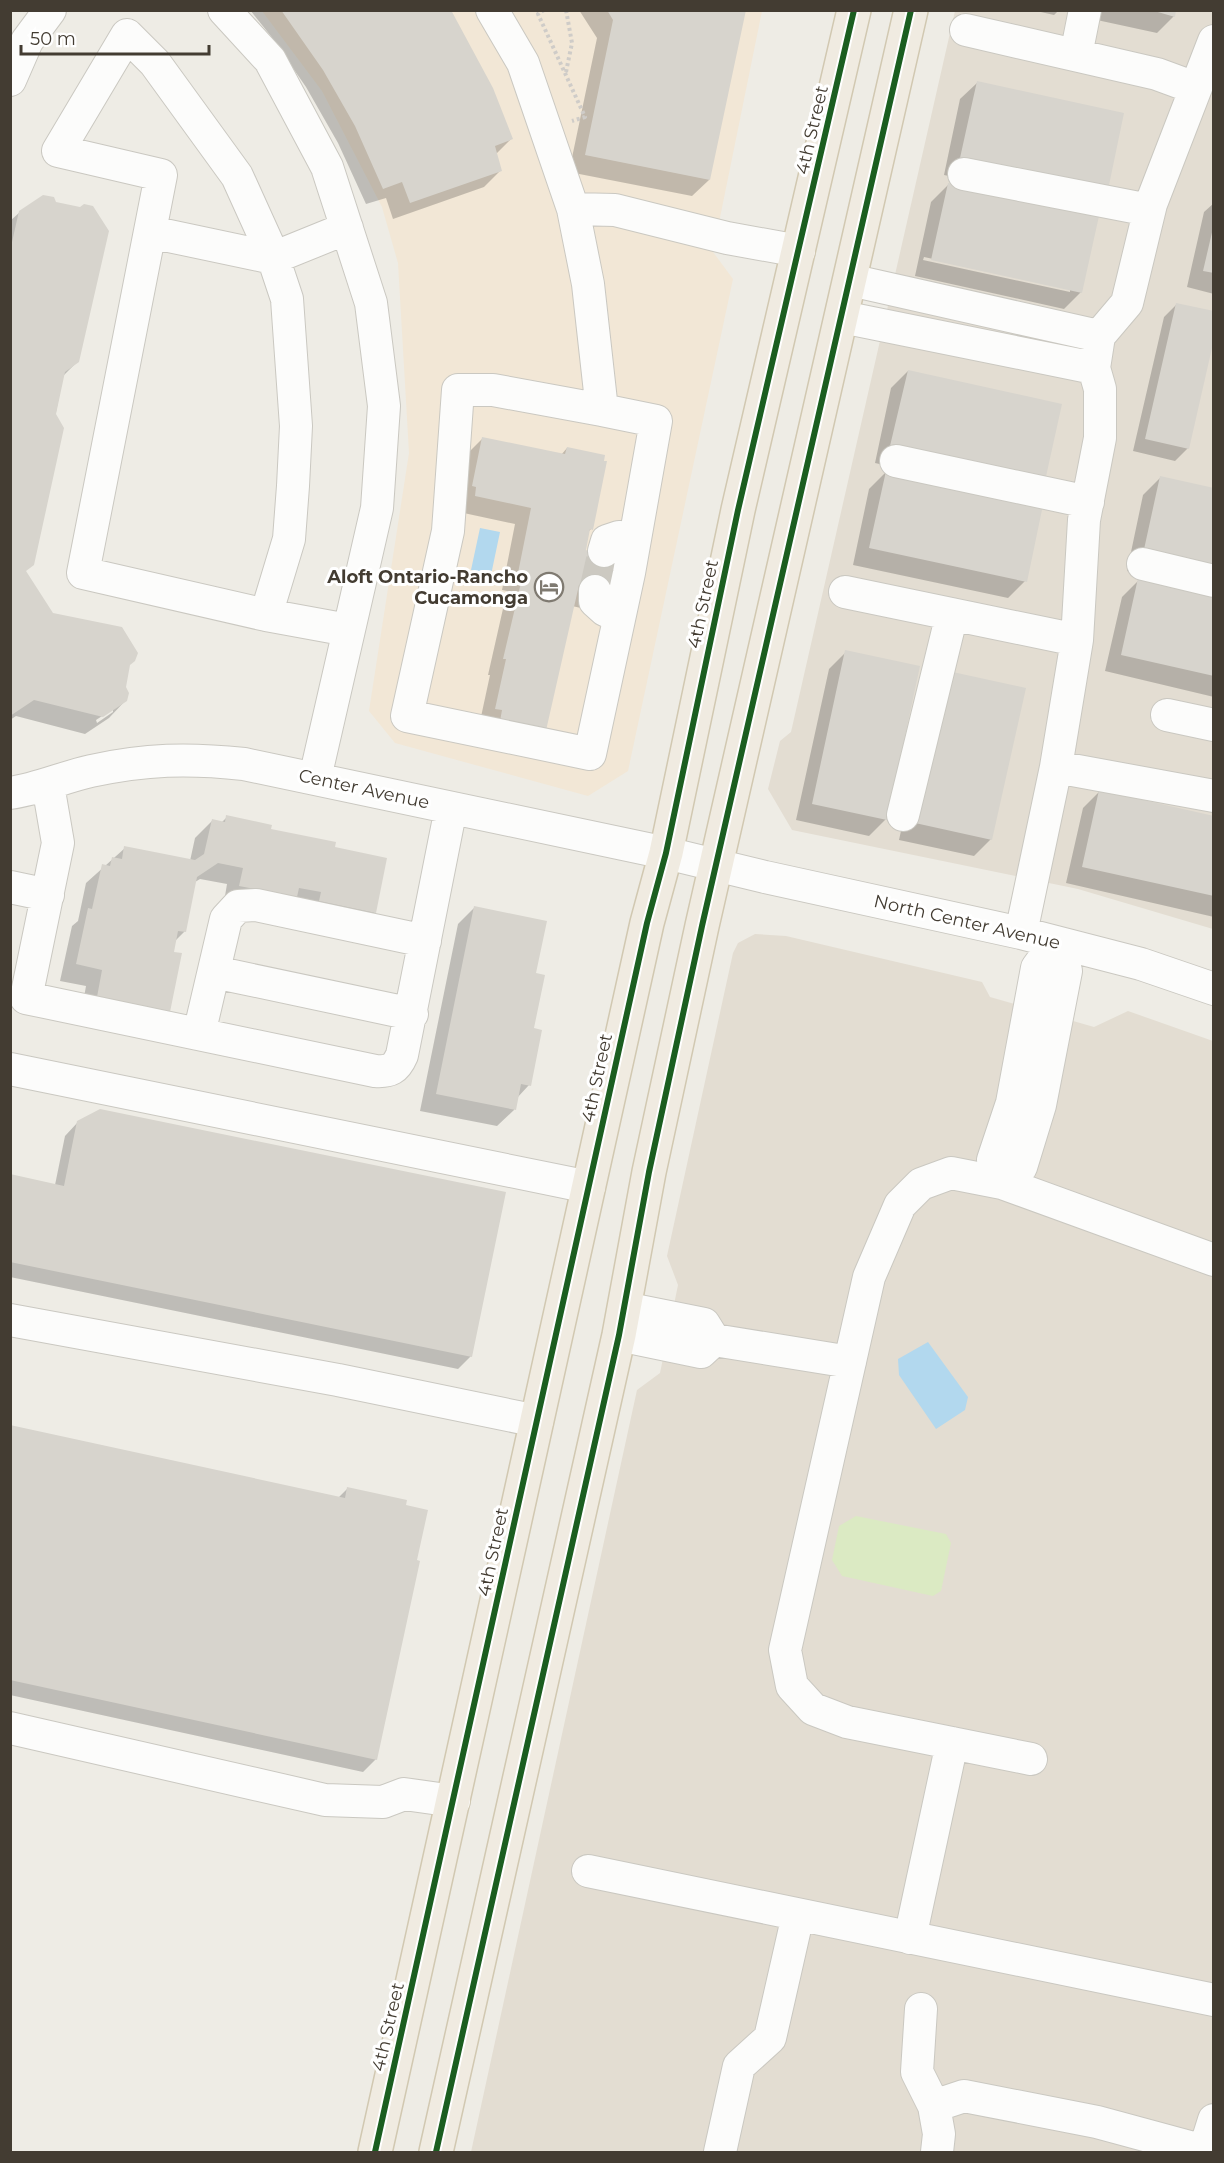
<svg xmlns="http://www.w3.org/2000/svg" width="1224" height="2163" font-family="Montserrat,sans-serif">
  <rect width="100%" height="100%" fill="#eeece5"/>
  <path fill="#e3ddd2" d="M 955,11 L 1213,11 L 1213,929 L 1078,889 L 792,830 L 768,789 L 780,741 L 791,732 Z
    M 755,934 L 786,936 L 982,982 L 990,997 L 1094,1027 L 1128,1011 L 1213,1041 L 1213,2152 L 471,2152 L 637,1390 L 660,1373 L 678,1285 L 667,1256 L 733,953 L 738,943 Z"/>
  <path fill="#f2e7d6" d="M 262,11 L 762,11 L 713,252 L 733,279 L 628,771 L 588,796 L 395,743 L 369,711 L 409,453 L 398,263 L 382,207 L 322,91 Z"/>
  <path fill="#dbeac3" d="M 856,1516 L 946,1534 L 951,1543 L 941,1591 L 933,1596 L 842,1576 L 832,1560 L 839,1526 Z"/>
  <path fill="#b2d8ee" d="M 480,528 L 500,532 L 491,575 L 471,570 Z
    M 928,1342 L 968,1397 L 965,1410 L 936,1429 L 899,1375 L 898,1359 Z"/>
  <path fill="#0003" fill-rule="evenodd" d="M 250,10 L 449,10 L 511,139 L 496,154 L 501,170 L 484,187 L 393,219 L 386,198 L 366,204 L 338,143 L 306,87 L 270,35 Z
    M 579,10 L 744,10 L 709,180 L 692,196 L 569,172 L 597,38 Z
    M 1032,10 L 1059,10 L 1054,15 Z
    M 1084,10 L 1175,10 L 1174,16 L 1157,33 L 1083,17 Z
    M 977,83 L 1090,206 L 944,175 L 960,99 Z
    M 948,185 L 1081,292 L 1064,309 L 915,276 L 931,202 ZM 924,257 L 1070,289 L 1070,292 L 923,260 Z
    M 1214,203 L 1214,294 L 1187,287 L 1204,212 Z
    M 20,212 L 78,361 L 63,376 L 25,572 L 52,614 L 129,665 L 124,687 L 126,700 L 109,718 L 85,734 L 16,716 L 10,720 L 10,221 ZM 113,709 L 113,712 L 97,723 L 96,720 Z
    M 1176,305 L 1188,448 L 1175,461 L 1133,451 L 1164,317 Z
    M 908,371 L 1026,497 L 875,463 L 891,388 Z
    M 483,438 L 561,455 L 567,448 L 591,529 L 588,532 L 584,551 L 586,552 L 589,549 L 594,611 L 572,606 L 508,743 L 479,726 L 490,675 L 488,675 L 507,591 L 502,590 L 515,524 L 459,512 L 466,455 Z
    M 886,472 L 1025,581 L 1008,598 L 853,565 L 869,489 Z
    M 1160,478 L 1214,589 L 1127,571 L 1143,495 Z
    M 1139,580 L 1214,597 L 1214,697 L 1105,671 L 1122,597 Z
    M 846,652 L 886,819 L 869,836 L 796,820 L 829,669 Z
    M 932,689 L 991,839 L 974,856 L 899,840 Z
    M 1100,791 L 1214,817 L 1214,917 L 1066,883 L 1083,808 Z
    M 227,817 L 333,848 L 375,912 L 358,929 L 224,902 L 227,884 L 200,879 L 195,882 L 185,931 L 174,942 L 168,1011 L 152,1028 L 81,1014 L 86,986 L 60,981 L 72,926 L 78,921 L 86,883 L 125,848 L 190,861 L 195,838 L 212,821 L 221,823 Z
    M 475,907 L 535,974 L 529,1085 L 517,1098 L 514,1110 L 497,1126 L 420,1111 L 458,924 Z
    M 78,1122 L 471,1356 L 458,1369 L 10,1277 L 10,1176 L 55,1185 L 65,1136 Z
    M 10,1426 L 338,1498 L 348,1488 L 376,1759 L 363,1772 L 10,1695 Z"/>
  <path fill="#d7d4cd" d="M 281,10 L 451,10 L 493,88 L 513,139 L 495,146 L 502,171 L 410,203 L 402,182 L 383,189 L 355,126 L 323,70 Z
    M 607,10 L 746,10 L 710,180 L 585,155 L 613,20 Z
    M 1151,10 L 1176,10 L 1175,17 Z
    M 977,81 L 1124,113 L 1108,190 L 960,158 Z
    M 948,183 L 1099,216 L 1082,293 L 931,260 Z
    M 43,195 L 54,197 L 56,202 L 80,207 L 84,204 L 93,206 L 109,231 L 79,362 L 65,372 L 56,414 L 64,428 L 34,565 L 26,571 L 53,613 L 122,627 L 138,653 L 135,661 L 130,665 L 126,687 L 129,693 L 127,701 L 103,717 L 34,700 L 10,716 L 10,251 L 19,211 Z
    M 1213,228 L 1214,228 L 1214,273 L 1203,271 Z
    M 1176,303 L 1214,311 L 1214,339 L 1189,449 L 1145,439 Z
    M 908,370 L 1062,404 L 1045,481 L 890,446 Z
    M 482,437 L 565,454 L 567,447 L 605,455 L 604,461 L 607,461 L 593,530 L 590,529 L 586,550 L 588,551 L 589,547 L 621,555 L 613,595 L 579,585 L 545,735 L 500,721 L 502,710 L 495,709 L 506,659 L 503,659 L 523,574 L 518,573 L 531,508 L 475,496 L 476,487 L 472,486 Z
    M 886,471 L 1043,505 L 1027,582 L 869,548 Z
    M 1160,476 L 1214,488 L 1214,569 L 1143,554 Z
    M 1138,578 L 1214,596 L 1214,676 L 1121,655 Z
    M 845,650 L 920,666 L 887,820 L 812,804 Z
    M 948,671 L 1026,688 L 992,840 L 915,823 Z
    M 1099,790 L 1214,816 L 1214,896 L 1082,867 Z
    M 226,815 L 272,825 L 271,829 L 336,842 L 335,847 L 387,858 L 376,913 L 319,901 L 321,892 L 299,888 L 297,897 L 239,886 L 243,868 L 218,863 L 197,877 L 186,932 L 178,931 L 174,952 L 182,953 L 170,1012 L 97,997 L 102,970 L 76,964 L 88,908 L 92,909 L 102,864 L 110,866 L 112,857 L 122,859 L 124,846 L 195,860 L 204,854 L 212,819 L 225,822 Z
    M 474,906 L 547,921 L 536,973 L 545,975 L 534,1028 L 542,1030 L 531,1086 L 521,1084 L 516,1110 L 436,1094 Z
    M 100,1109 L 506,1192 L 472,1357 L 10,1262 L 10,1174 L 64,1186 L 77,1121 Z
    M 10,1425 L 345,1498 L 347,1487 L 407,1500 L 406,1505 L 428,1510 L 417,1560 L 420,1561 L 377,1760 L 10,1680 Z"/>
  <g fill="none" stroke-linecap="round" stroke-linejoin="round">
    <path stroke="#ccc9c1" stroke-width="32" stroke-dasharray="32 16" stroke-linecap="butt" d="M 595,591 L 604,551"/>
    <g stroke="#cac8c1" stroke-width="34">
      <path id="minor" d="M 224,10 L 270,60 L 327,167 L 371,303 L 384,406 L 377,508 L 315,778
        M 492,10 L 523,63 L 573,209
        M 966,30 L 1157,74 L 1195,88
        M 1076,55 L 1085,10
        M 10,80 L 27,41 L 50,10
        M 964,174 L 1149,210
        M 150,232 L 273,258 L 347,228
        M 850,280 L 1099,336
        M 842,317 L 1094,368
        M 602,410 L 656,421 L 629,573 L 590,754 L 407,716 L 448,531 L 458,390 L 493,390 L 602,410 L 588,284 L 573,209 L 615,210 L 727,238 L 799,251
        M 896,461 L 1088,502
        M 604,551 L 607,541 L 619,537 L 635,538
        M 1143,564 L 1214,581
        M 595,591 L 595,601 L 605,610 L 619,617
        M 845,592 L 1077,640
        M 266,615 L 83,573 L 161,175 L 58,151 L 127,35 L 155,63 L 237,176 L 271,251 L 287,299 L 296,426 L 293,486 L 289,539 L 266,615 L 348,630
        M 1167,715 L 1214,725
        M 1056,767 L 1214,796
        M 48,785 L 58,843 L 26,998 L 375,1071 C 390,1072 396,1069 402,1055 L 451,808
        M 10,793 C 38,789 64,777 91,771 C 146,759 188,758 244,764 L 666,853 L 765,877 L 1021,933 L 1141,964 L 1214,989
        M 903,815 L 952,614
        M 10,887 L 48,895
        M 1021,933 L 1056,767 L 1077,640 L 1084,520 L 1100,438 L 1100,389 L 1094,368 L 1099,336 L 1127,303 L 1151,204 L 1214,41
        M 1056,942 L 1066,971 L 1040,1105 L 1021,1167 L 1002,1183 L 993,1160 L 1012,1103 L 1037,968 Z
        M 214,972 L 412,1014
        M 199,1034 L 226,919 L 238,906 L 256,905 L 425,941
        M 10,1069 L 589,1187
        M 624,1308 L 704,1324 L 714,1340
        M 10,1320 L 338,1380 L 537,1421
        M 619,1335 L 701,1352 L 714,1340 L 850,1362
        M 10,1728 L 325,1800 L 383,1802 L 404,1794 L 454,1801
        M 1031,1759 L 847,1722 L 813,1709 L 792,1686 L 785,1650 L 869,1277 L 900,1205 L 921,1184 L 951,1173 L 1002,1183 L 1214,1260
        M 588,1871 L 1214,2000
        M 910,1938 L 952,1743
        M 921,2009 L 917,2072 L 934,2106 L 939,2134 L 937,2152
        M 934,2106 L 964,2096 L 1097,2122 L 1204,2151
        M 720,2152 L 739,2066 L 770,2038 L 798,1915
        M 1204,2152 L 1214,2120"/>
    </g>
    <g stroke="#d1c8b1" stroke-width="36">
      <path id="major" d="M 375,2152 L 647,923 L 666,853 L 738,510 L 854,10
        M 436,2152 L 619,1335 L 649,1172 L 702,926 L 911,10"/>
    </g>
    <path stroke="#cfccc8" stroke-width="4" stroke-dasharray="3 3" stroke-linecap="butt" d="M 544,10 L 538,14 L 585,117 L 572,121
      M 566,72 L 572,43 L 566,10"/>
    <use href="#minor" stroke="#fcfcfb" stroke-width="32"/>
    <use href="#major" stroke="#f0ebe1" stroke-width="33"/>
    <g stroke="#fff" stroke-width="10">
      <path id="cycleway" d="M 375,2152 L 647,923 L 666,853 L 738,510 L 854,10
        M 436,2152 L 619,1335 L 649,1172 L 702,926 L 911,10"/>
    </g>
    <use href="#cycleway" stroke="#1b5e20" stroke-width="6"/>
  </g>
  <defs>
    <g id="hotel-ring" transform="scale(1.5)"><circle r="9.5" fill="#fff" stroke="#7f7a71" stroke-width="1.5"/><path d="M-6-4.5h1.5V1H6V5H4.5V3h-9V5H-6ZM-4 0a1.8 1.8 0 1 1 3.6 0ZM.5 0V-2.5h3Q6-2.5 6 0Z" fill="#7f7a71"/></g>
  </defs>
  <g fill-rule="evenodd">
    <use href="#hotel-ring" x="549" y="587"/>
  </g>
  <g text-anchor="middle" stroke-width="6" stroke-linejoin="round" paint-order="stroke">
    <g font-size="18" fill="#433c32" stroke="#fff">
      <text transform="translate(812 130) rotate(-77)" y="6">4th Street</text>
      <text transform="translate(703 604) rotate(-78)" y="6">4th Street</text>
      <text transform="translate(364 789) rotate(12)" y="6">Center Avenue</text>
      <text transform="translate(967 922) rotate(13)" y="6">North Center Avenue</text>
      <text transform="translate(597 1078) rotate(-78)" y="6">4th Street</text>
      <text transform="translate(493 1552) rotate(-78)" y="6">4th Street</text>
      <text transform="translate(388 2027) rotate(-77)" y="6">4th Street</text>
    </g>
    <g font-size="18" font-weight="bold" fill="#433c32" stroke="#fff" text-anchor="end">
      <text x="528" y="583">Aloft Ontario-Rancho<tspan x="528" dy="21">Cucamonga</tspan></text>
    </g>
  </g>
  <rect width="1224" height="2163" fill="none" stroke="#433c32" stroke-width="24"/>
  <path d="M21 45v9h188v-9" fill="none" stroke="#433c32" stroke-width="3"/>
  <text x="30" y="45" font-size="18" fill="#433c32" stroke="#ffffff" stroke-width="4.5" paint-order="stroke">50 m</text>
</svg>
